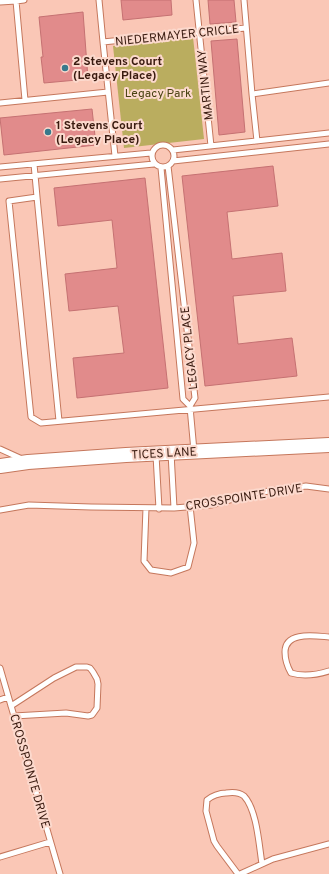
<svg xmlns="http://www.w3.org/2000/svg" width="329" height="874" font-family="Overpass,sans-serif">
  <rect width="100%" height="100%" fill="#fac7b6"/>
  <path fill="#baad5f" d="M 193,37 L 204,139 L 124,148 L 113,46 Z"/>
  <path fill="#e18b8b" stroke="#c57172" d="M 121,0 L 171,0 L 172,15 L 123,20 Z
    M 208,0 L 234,0 L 236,22 L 210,24 Z
    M 83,12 L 88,79 L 44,83 L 41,57 L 43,57 L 39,17 Z
    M 237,39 L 245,132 L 219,135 L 211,41 Z
    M 92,109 L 96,145 L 4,155 L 0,118 Z
    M 273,166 L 278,206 L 227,212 L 232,259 L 282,253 L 286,291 L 233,296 L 238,344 L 292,338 L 297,376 L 205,386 L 182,176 Z
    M 145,178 L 168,388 L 77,398 L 73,358 L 124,353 L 118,306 L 69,311 L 65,274 L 117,268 L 112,220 L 58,226 L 54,188 Z"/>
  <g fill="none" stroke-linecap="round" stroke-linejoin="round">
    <g stroke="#c5775c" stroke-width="7">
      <path id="lane" d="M 99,0 L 103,42 L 199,32 L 246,28
        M 196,0 L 211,146
        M 244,0 L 252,94 L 257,141
        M 16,1 L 24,0
        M 0,2 L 16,1 L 25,100
        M 103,42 L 115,156
        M 252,94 L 329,83
        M 0,103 L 108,92
        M152 156a11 11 0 1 1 22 0a11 11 0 1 1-22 0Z
        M 173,150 L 329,133
        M 173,161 L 329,144
        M 34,164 L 37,197 L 9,201 L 31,417 L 41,423 L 329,397
        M 168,166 L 195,398 L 190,406
        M 0,167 L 151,153
        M 161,168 L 183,399 L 190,406
        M 0,179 L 154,164
        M 37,197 L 59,421
        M 190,407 L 194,451
        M 0,449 L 22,459
        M 171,453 L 174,508
        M 156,455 L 159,509
        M 146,508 L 144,561 L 151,570 L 171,573 L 188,567 L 194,543 L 190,506
        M 0,510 L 29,505 L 91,507 L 174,508 L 211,505 L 255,493 L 306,486 L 329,489
        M 329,637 C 315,636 285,631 285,652 C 285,659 287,666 291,673 C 304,677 316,675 329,671
        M 0,668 L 60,874
        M 0,700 L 8,697
        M 11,706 L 54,678 L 76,667 L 87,667 L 90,668 L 93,672 L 97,679 L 98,684 L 97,708 L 92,715 L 88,716 L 66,713 L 14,716
        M 0,857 L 50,842
        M 238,874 L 217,846 L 214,841 L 206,811 L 207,800 C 211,796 220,793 226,793 C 232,792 239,792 244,796 C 257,810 259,845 262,864
        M 240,874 L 273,859 L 329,844"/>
    </g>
    <g stroke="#c5775c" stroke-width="16">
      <path id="secondary" d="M 0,466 L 28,462 L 126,455 L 329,445"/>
    </g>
    <use href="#lane" stroke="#fff" stroke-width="5"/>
    <use href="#secondary" stroke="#fff" stroke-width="14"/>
  </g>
  <g fill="#38798c" stroke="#fcd9cd" stroke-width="1.5">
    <circle cx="65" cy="68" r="4"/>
    <circle cx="48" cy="132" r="4"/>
  </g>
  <g text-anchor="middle" stroke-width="4" stroke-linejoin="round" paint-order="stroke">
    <g font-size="12" fill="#391a0f" stroke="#fcd9cd">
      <text transform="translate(177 35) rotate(-6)" y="4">NIEDERMAYER CRICLE</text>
      <text transform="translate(205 85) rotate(-96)" y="4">MARTIN WAY</text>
      <text transform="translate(189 348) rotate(-96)" y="4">LEGACY PLACE</text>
      <text transform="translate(164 453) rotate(-3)" y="4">TICES LANE</text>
      <text transform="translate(244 497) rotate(-9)" y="4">CROSSPOINTE DRIVE</text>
      <text transform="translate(30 771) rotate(74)" y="4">CROSSPOINTE DRIVE</text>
    </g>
    <g font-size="12" font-weight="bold" fill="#391a0f" stroke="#fcd9cd" text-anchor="start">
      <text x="73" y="65">2 Stevens Court<tspan x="73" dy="14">(Legacy Place)</tspan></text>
      <text x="56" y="129">1 Stevens Court<tspan x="56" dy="14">(Legacy Place)</tspan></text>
    </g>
    <g font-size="12" fill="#4a4313" stroke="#fcd9cd">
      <text x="158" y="97">Legacy Park</text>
    </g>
  </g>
</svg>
